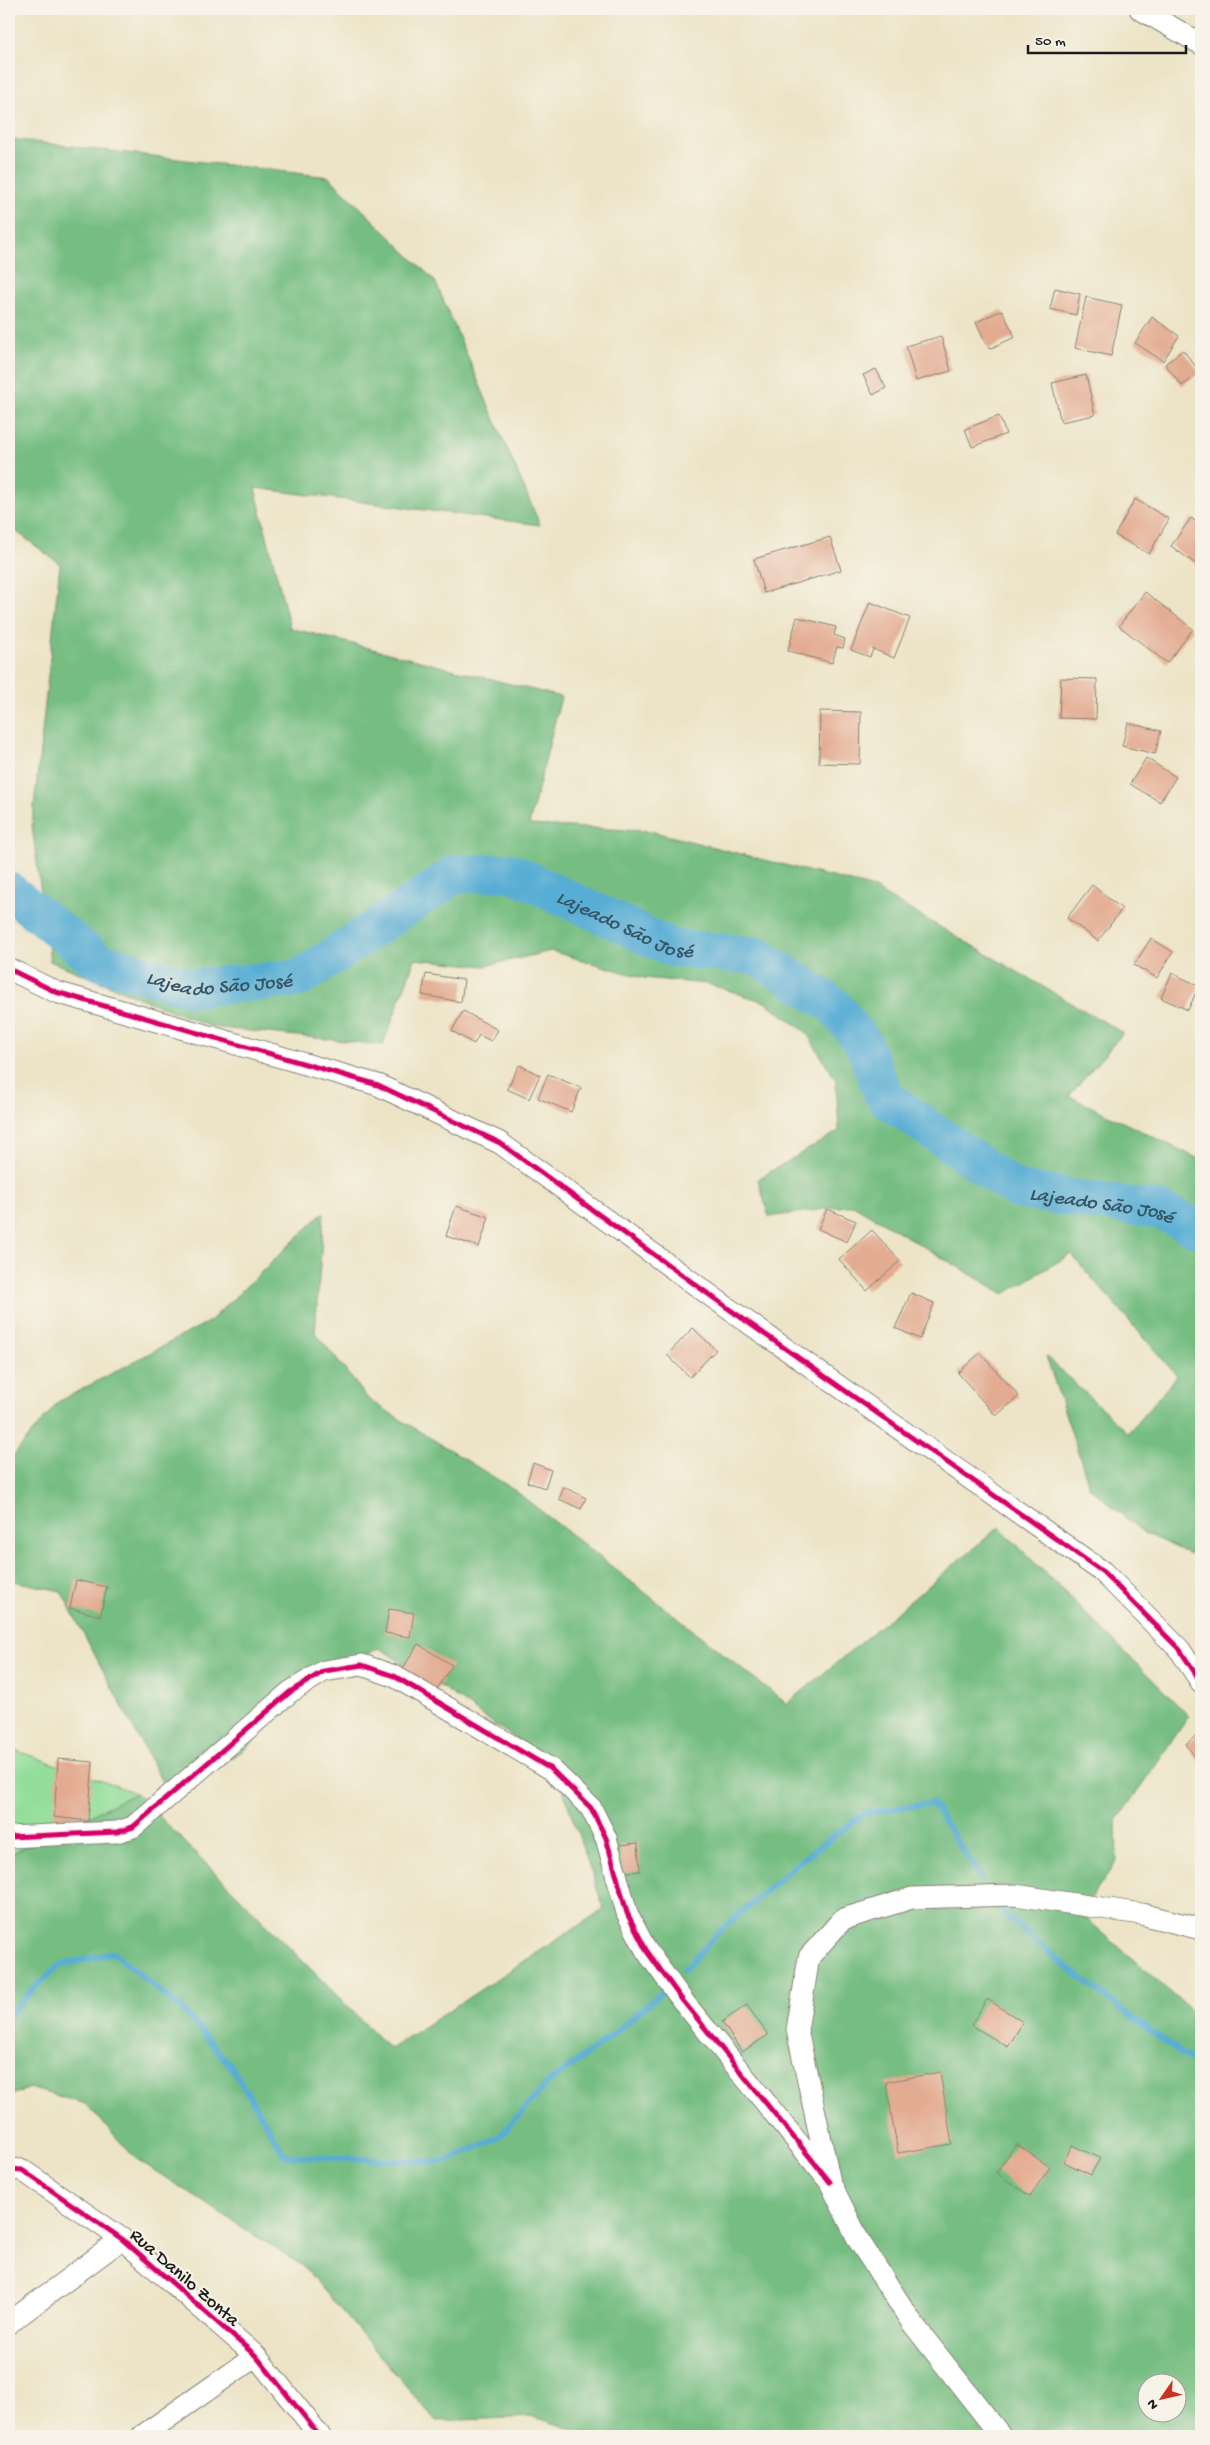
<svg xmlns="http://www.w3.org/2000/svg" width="1210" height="2445" font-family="'Gochi Hand',sans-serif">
  <rect width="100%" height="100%" fill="#f7f3e8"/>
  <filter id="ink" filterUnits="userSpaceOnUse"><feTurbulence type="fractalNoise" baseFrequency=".02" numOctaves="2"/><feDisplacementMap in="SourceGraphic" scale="10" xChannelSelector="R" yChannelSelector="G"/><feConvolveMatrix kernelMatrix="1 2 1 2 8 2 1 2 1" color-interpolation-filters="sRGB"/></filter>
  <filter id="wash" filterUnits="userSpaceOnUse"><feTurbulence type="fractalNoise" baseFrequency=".0096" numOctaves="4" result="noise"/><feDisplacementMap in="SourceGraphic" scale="20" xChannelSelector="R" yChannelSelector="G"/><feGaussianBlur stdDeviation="1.12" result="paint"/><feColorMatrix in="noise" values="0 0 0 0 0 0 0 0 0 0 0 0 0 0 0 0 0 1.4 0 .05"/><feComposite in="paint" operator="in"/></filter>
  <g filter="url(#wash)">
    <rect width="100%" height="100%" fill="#ede4c7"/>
    <path fill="#93de9a" stroke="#587d5b" d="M 9,1748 L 136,1793 L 9,1855 Z"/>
    <path fill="#76bd82" stroke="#496c4f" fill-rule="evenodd" d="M 9,139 L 329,177 L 435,281 L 540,525 L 255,488 L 290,628 L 561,697 L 529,825 L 650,831 L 871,887 L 1123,1033 L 1069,1096 L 1201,1160 L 1201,1559 L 1144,1533 L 1090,1488 L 1046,1356 L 1128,1433 L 1177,1376 L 1071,1254 L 1004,1294 L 853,1205 L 769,1217 L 758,1179 L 839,1131 L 836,1080 L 806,1032 L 765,1002 L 708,984 L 644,978 L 551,951 L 485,966 L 415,959 L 383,1045 L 211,1027 L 50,961 L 32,826 L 60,564 L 9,526 Z
      M 324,1212 L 315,1332 L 369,1400 L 513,1489 L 787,1704 L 999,1527 L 1189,1716 L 1116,1822 L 1117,1861 L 1080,1913 L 1201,2019 L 1201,2436 L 595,2436 L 534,2417 L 436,2421 L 304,2267 L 135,2158 L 86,2104 L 29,2088 L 9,2096 L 9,1855 L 136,1793 L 390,2049 L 604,1909 L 555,1767 L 446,1690 L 379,1648 L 312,1681 L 248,1747 L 171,1799 L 61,1591 L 9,1580 L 9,1461 L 58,1402 L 210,1321 ZM 1148,2382 L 1178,2382 L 1178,2412 L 1148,2412 Z"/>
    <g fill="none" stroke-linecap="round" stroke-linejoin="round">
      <path stroke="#58add4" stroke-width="6" d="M 1002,1912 C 1063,1966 1126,2015 1193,2061 L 1201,2064
        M 684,1970 L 719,1932 L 800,1861 L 865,1813 L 932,1803 L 982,1880
        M 9,2016 L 31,1991 L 60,1965 L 114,1953 L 185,2012 L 233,2069 L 285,2156 L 444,2162 L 499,2137 L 548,2083 L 611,2036 L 668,1987"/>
      <path stroke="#58add4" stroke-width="38" id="s1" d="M 9,891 L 98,961 L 192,988 L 300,978 L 456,874 L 511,872 L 672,948 L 757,956 L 833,1005 L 863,1043 L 884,1097 L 1017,1190 L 1159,1210 L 1201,1230"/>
    </g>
    <g id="blocks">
      <path fill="#e3ac92" d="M 1055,288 L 1080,294 L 1076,315 L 1050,309 Z
        M 1086,297 L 1122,305 L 1111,356 L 1075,348 Z
        M 1002,310 L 1015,337 L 989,349 L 976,322 Z
        M 1152,317 L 1179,336 L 1163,361 L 1135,343 Z
        M 941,336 L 951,371 L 916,381 L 906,346 Z
        M 1183,350 L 1200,372 L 1182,386 L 1165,364 Z
        M 876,369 L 886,388 L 873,395 L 863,375 Z
        M 1086,375 L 1095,415 L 1061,422 L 1052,383 Z
        M 999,416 L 1006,434 L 972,447 L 965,429 Z
        M 1135,499 L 1169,519 L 1149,554 L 1115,535 Z
        M 1191,518 L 1201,525 L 1201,568 L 1171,546 Z
        M 830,537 L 841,570 L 764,593 L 754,559 Z
        M 1145,592 L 1193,629 L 1167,663 L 1119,626 Z
        M 870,602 L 910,618 L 894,658 L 873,649 L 870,657 L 851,650 Z
        M 797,617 L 836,627 L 834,635 L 845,639 L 843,648 L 837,647 L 832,663 L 788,651 Z
        M 1061,678 L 1097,679 L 1096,719 L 1059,718 Z
        M 820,711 L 861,712 L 860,764 L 819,763 Z
        M 1128,723 L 1161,731 L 1155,754 L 1122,746 Z
        M 1146,758 L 1176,777 L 1160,802 L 1130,784 Z
        M 1092,885 L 1122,909 L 1098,941 L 1067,918 Z
        M 1151,938 L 1173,952 L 1157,978 L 1134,965 Z
        M 1172,973 L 1199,986 L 1188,1010 L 1161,998 Z
        M 426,974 L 464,980 L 461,1002 L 422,995 Z
        M 463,1011 L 498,1030 L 491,1041 L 479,1035 L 474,1044 L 452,1031 Z
        M 519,1065 L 540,1075 L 529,1099 L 507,1089 Z
        M 548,1074 L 581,1088 L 571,1112 L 538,1098 Z
        M 456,1206 L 489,1217 L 479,1247 L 446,1236 Z
        M 827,1209 L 856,1221 L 847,1242 L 818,1229 Z
        M 872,1230 L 900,1261 L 867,1291 L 839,1259 Z
        M 911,1293 L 934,1303 L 920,1339 L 895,1328 Z
        M 693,1328 L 716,1350 L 690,1377 L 667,1355 Z
        M 980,1353 L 1019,1396 L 996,1416 L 958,1373 Z
        M 533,1463 L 551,1470 L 545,1488 L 527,1482 Z
        M 564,1487 L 586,1498 L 581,1509 L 559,1499 Z
        M 76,1580 L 107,1587 L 100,1616 L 70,1608 Z
        M 389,1609 L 414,1613 L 410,1637 L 385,1633 Z
        M 418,1644 L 452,1665 L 436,1691 L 402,1670 Z
        M 1201,1732 L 1201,1765 L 1186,1744 Z
        M 58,1759 L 93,1762 L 88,1821 L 54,1817 Z
        M 638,1843 L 640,1871 L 622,1873 L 620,1845 Z
        M 987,1999 L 1023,2022 L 1008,2047 L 971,2025 Z
        M 747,2005 L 768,2035 L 742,2052 L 722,2022 Z
        M 940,2072 L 952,2144 L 898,2153 L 886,2082 Z
        M 1016,2144 L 1050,2167 L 1030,2196 L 996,2173 Z
        M 1072,2145 L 1100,2158 L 1091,2175 L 1064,2162 Z"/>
    </g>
  </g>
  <g filter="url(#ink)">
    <use href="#blocks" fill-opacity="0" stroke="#848072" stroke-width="1"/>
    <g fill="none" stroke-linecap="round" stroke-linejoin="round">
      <g stroke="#848072" stroke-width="23">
        <path id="minor" d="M 1140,9 L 1201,44
          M 9,969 L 56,992 L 378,1085 L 500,1143 L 729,1309 L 1103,1572 L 1180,1650 L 1201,1682
          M 9,1837 L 117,1832 L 133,1827 L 290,1692 L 324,1671 L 362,1665 L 394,1676 L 551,1769 L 591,1808 L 606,1838 L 627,1913 L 646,1950 L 683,2001 L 830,2182
          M 9,2169 L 22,2170 L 122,2239 L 256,2356 L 320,2436
          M 9,2323 L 122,2239
          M 142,2436 L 256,2356
          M 1001,2436 L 913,2324 L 859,2241 L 830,2182 L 797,2030 L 809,1957 L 843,1919 L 912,1898 L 1015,1895 L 1141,1914 L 1201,1929"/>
      </g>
      <use href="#minor" stroke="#fff" stroke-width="21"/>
      <g stroke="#f7f3e8" stroke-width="8">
        <path id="cycleway" d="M 9,969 L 56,992 L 378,1085 L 500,1143 L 729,1309 L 1103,1572 L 1180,1650 L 1201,1682
          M 9,1837 L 117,1832 L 133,1827 L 290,1692 L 324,1671 L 362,1665 L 394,1676 L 551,1769 L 591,1808 L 606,1838 L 627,1913 L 646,1950 L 683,2001 L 830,2182
          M 9,2169 L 22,2170 L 122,2239 L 256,2356 L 320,2436"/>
      </g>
      <use href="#cycleway" stroke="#d6006c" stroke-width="5"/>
    </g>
  </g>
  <g text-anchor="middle" stroke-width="4.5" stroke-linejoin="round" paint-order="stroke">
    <g font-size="19" fill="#1c1c1c" stroke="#f7f3e8">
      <text transform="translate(186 2276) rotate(41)" y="7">Rua Danilo Zonta</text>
    </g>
    <g font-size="20" font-style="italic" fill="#345666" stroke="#f7f3e8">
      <text dy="7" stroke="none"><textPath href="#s1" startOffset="688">Lajeado São José</textPath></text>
      <text dy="7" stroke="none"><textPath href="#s1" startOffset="238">Lajeado São José</textPath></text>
      <text dy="7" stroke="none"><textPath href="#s1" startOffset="1271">Lajeado São José</textPath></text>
    </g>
  </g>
  <rect width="1210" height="2445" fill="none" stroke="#f7f3e8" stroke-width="30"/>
  <g transform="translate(1162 2398) rotate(236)"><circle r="24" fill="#f7f3e8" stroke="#9f9d96"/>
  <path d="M0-4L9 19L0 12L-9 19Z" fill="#c8321e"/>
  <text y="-8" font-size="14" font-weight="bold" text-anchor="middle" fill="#1c1c1c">N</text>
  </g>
  <path d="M1028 45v8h158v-8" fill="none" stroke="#1c1c1c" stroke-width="2.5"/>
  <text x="1035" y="45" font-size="15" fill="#1c1c1c" stroke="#f7f3e8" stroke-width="4" paint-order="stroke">50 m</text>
</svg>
